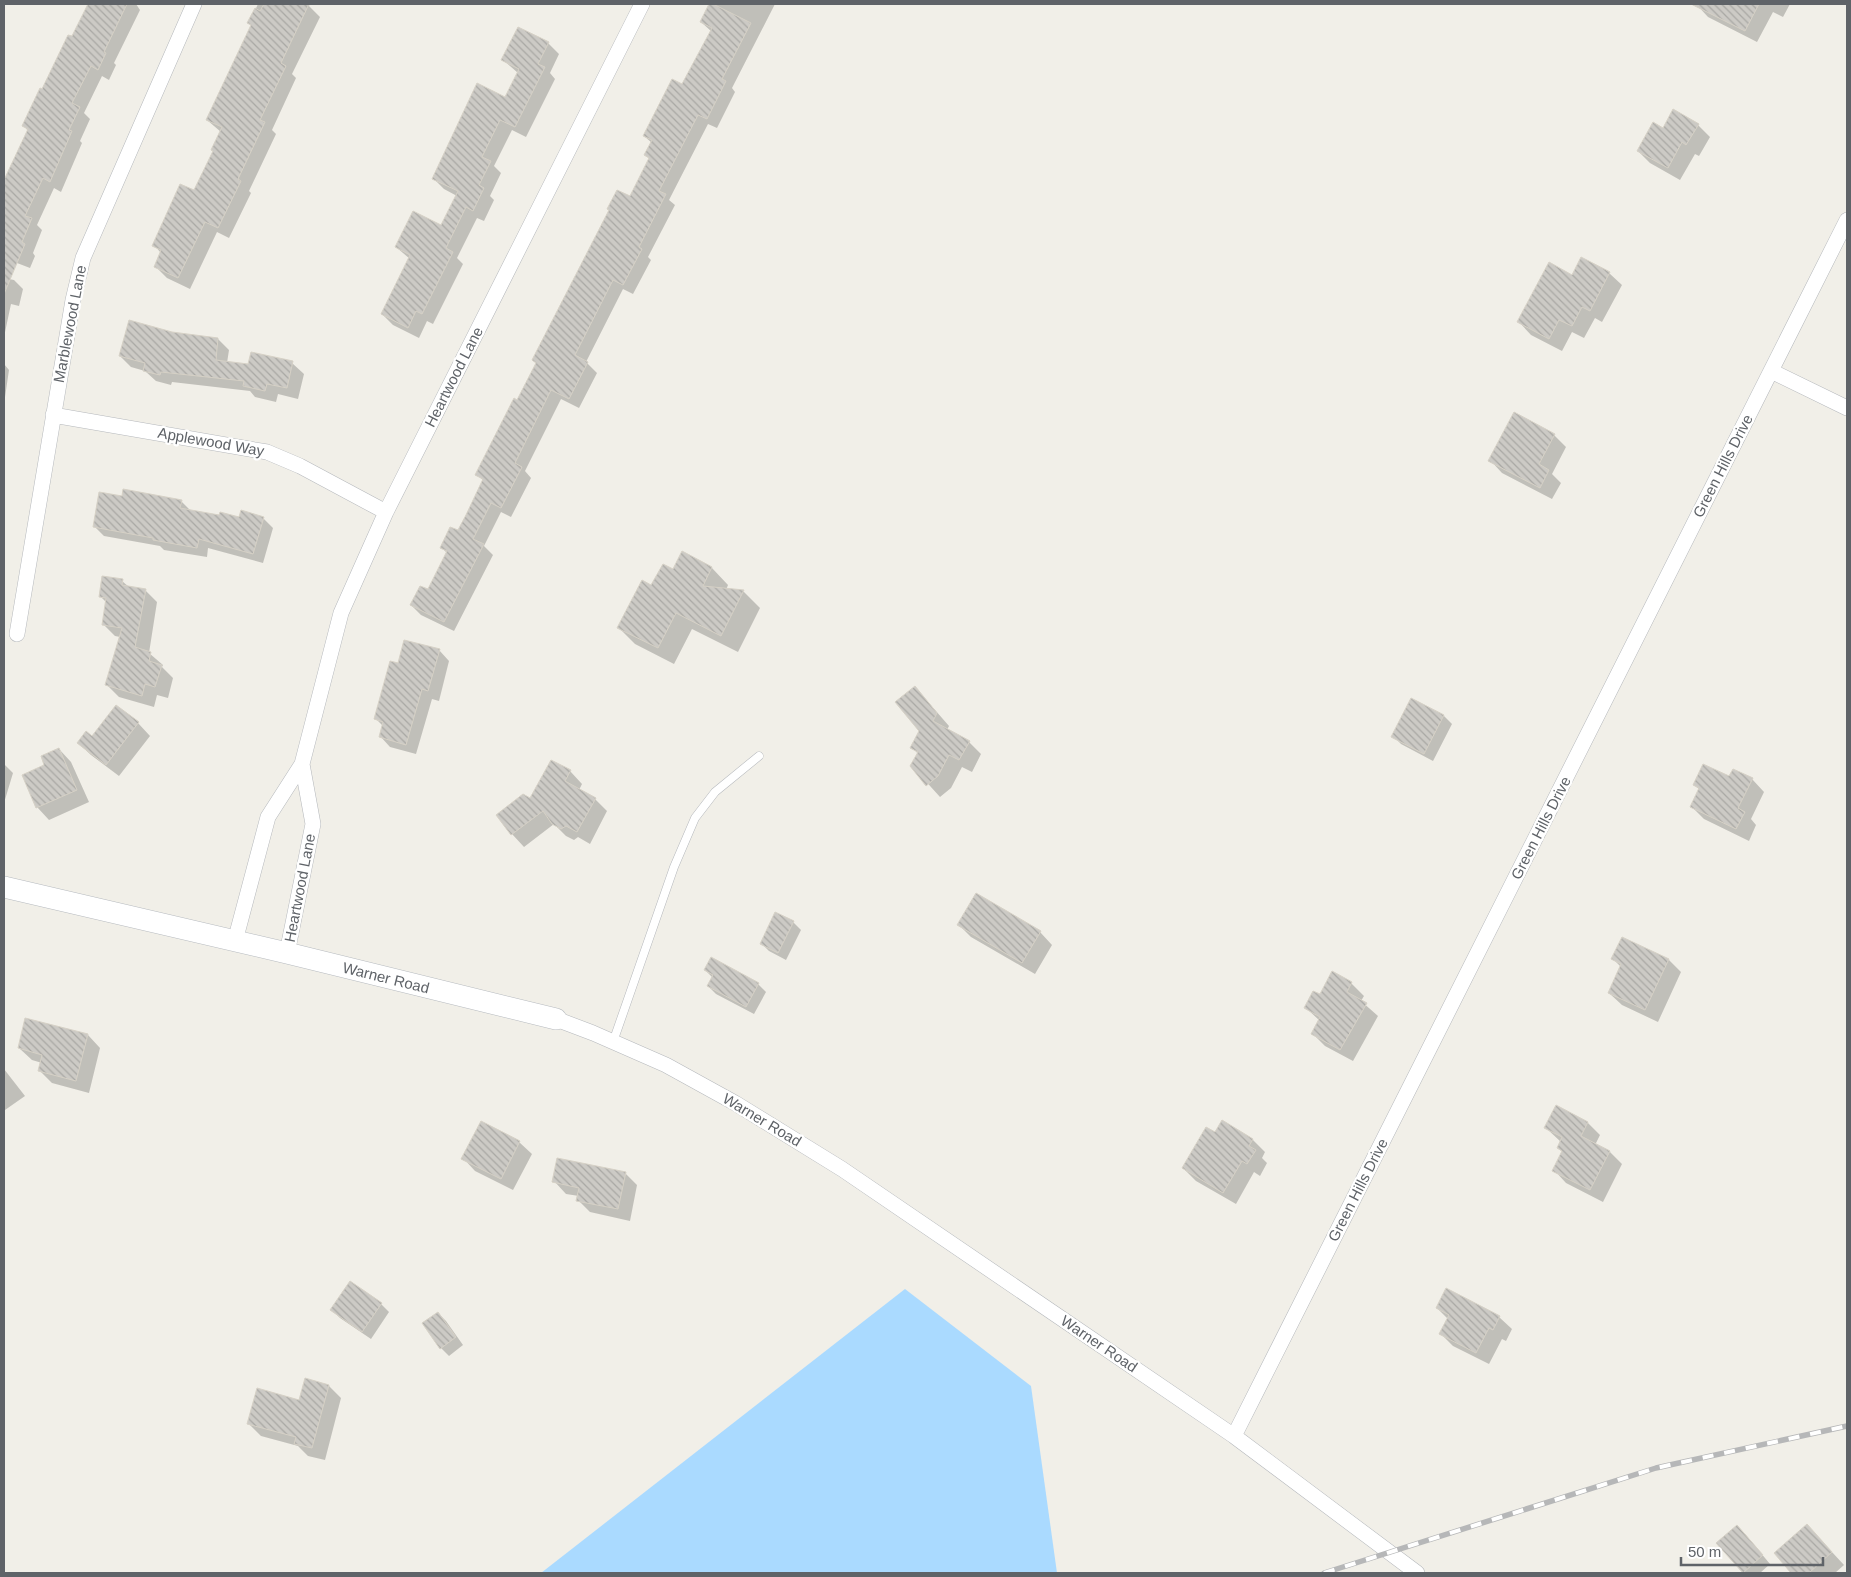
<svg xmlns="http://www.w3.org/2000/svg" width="1851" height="1577" font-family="Arial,sans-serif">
  <defs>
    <pattern id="building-back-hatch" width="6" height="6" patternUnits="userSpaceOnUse" patternTransform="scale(1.25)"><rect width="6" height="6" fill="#cccac5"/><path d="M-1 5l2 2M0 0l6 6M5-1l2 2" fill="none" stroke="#a9a8a4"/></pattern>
  </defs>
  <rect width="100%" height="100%" fill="#f1efe8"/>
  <path fill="#aadaff" d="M 905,1289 L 1031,1386 L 1057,1573 L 541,1573 Z"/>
  <path fill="#0003" d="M 89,4 L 136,4 L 140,10 L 114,63 L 116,65 L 109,80 L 102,76 L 84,113 L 90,119 L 80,141 L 82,143 L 61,192 L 54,188 L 37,225 L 42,230 L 33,253 L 35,256 L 30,268 L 4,258 L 4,183 L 28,131 L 24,126 L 73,38 Z
    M 258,4 L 310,4 L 309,6 L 320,17 L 292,74 L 296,78 L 272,130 L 276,134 L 249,191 L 251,193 L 229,238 L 217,232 L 190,289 L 167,278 L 155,266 L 161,253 L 154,245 L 195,192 L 215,151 L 221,132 L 207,120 L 252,26 L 249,23 Z
    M 710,4 L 775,4 L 732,88 L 735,92 L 717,128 L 708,124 L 669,200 L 675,205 L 648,257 L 651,260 L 633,294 L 623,289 L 586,362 L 597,373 L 579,408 L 561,399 L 525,471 L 531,478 L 511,517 L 501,512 L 484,546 L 493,555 L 454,631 L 421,615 L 411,605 L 428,591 L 448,554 L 442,548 L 458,532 L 484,481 L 477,475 L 630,198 L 650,159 L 646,155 L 652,143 L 644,136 L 682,86 L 712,32 L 701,22 Z
    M 1696,4 L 1790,4 L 1783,17 L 1773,12 L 1757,42 L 1708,17 Z
    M 519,28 L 548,43 L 559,54 L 550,73 L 555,79 L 526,137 L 512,130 L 494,166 L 501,173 L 490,196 L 494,200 L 484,221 L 477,218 L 457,258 L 463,264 L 433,324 L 427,321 L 419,338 L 393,325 L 382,314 L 410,259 L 396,247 L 441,227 L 457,196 L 444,189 L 433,178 L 505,99 L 518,73 L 503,60 Z
    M 1698,125 L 1710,137 L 1699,156 L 1695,154 L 1680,180 L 1650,163 L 1638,151 L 1664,129 Z
    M 1582,258 L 1609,273 L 1622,285 L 1602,322 L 1595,318 L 1584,338 L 1572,332 L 1562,351 L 1531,335 L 1519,322 L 1573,276 Z
    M 4,278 L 14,280 L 23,289 L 19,306 L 11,304 L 4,337 Z
    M 172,334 L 218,339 L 229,350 L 227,363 L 249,365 L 292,363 L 304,374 L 298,399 L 278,394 L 276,402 L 255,397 L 250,391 L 172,382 L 171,385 L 156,381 L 145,371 L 131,367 L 120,356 Z
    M 4,364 L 9,370 L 4,404 Z
    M 1554,435 L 1566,447 L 1552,474 L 1561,483 L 1552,499 L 1502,473 L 1490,460 Z
    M 123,497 L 181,501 L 191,511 L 220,517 L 263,518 L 273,528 L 263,563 L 208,548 L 207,557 L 164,550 L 160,546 L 104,536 L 94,526 Z
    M 682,553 L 712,568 L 728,585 L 726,590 L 744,592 L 760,608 L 738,652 L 692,629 L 674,664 L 635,644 L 619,628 L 652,587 L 673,571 Z
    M 122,581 L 129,587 L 145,590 L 157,602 L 149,653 L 163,665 L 162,667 L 173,678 L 168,698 L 157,695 L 154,707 L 119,697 L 107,685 L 120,637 L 115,636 L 103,624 L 107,603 L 100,596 Z
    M 439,650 L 449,661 L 439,701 L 432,699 L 416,754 L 390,747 L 380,736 L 383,726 L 375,718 L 399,665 Z
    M 915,687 L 949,726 L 947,730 L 969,742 L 981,754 L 972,772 L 962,767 L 951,788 L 940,797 L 912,766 L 918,754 L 912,747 L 921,731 Z
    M 1412,700 L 1444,716 L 1452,724 L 1433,761 L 1401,744 L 1393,736 Z
    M 138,723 L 150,736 L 119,776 L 91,755 L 78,743 Z
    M 59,749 L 71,762 L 89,802 L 49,820 L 37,807 L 46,766 Z
    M 4,764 L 13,773 L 4,803 Z
    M 570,771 L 582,784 L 579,790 L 595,799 L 607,811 L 590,844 L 578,837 L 574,840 L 566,836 L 554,824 L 524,847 L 512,834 L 498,815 L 531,800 Z
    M 1730,778 L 1752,779 L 1764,792 L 1751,819 L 1756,825 L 1749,841 L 1704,819 L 1692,807 L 1700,790 L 1694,785 Z
    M 793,922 L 801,930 L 786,960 L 769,951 L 761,943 Z
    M 959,925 L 1040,932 L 1052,945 L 1035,974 L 971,937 Z
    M 1622,939 L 1669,960 L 1681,972 L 1658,1022 L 1622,1005 L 1609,993 L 1621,967 L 1613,959 Z
    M 705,970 L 758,984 L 766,992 L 754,1014 L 716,994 L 708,986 L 713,978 Z
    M 1351,983 L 1364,996 L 1361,1001 L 1378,1016 L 1353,1061 L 1325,1046 L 1313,1034 L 1320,1021 L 1305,1007 L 1320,996 Z
    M 88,1035 L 100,1048 L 89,1093 L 52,1083 L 40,1071 L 42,1063 L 32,1060 L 19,1048 Z
    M 4,1069 L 25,1096 L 5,1110 L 4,1108 Z
    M 1556,1107 L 1588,1123 L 1600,1135 L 1595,1145 L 1610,1152 L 1622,1164 L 1603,1202 L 1566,1183 L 1554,1170 L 1563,1152 L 1558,1148 L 1561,1142 L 1546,1128 Z
    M 1222,1122 L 1253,1140 L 1265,1152 L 1262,1158 L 1267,1163 L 1260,1176 L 1254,1172 L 1236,1204 L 1196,1181 L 1183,1168 L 1216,1134 Z
    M 519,1142 L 532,1154 L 513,1190 L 475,1171 L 463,1158 Z
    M 625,1173 L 637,1185 L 630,1221 L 590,1212 L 578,1200 L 579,1196 L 566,1194 L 554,1181 Z
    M 351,1283 L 381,1304 L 389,1312 L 371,1339 L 340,1318 L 332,1310 Z
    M 1437,1308 L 1499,1317 L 1512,1329 L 1506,1341 L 1502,1339 L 1489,1364 L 1453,1346 L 1441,1334 L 1448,1319 Z
    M 438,1313 L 446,1321 L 463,1345 L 449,1356 L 441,1348 Z
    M 329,1386 L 341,1398 L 325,1460 L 308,1456 L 298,1446 L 261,1436 L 249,1424 L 300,1401 Z
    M 1745,1534 L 1770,1564 L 1760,1573 L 1745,1573 L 1718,1543 Z
    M 1819,1538 L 1844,1565 L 1835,1573 L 1793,1573 L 1776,1554 Z"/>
  <path fill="url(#building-back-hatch)" stroke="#d6d1c6" d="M 88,4 L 127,4 L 104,52 L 106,53 L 98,70 L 91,66 L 72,103 L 80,107 L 69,130 L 72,131 L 50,182 L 43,178 L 25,216 L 32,218 L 22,242 L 25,244 L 4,294 L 4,180 L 28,129 L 22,126 L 40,88 L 42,89 L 68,35 L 72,36 Z
    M 264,4 L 309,4 L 281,63 L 286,66 L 260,120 L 265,122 L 238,179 L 241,181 L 218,228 L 205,222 L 178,278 L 154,267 L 161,250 L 152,246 L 180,184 L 194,190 L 213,151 L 211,150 L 222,127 L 206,120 L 251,25 L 247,23 L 255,8 L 260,11 Z
    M 709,4 L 713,4 L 751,23 L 722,79 L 726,81 L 707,119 L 698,115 L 659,191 L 666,194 L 639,247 L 642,249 L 623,285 L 613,280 L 575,355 L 588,362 L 569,399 L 551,390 L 515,463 L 522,467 L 501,508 L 491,503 L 473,539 L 484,544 L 444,622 L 410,605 L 420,586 L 428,589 L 447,551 L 440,548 L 450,527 L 458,530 L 466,515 L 483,479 L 475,475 L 514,398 L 517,400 L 536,363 L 532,360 L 609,210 L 607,209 L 617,190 L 630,196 L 649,158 L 644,155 L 652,140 L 643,136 L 672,79 L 682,84 L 712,28 L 700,22 Z
    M 1691,4 L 1759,4 L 1745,31 Z
    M 518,27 L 549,42 L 538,64 L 545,67 L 515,127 L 500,120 L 482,157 L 491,161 L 479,185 L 484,188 L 473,211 L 466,207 L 446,248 L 453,252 L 422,314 L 416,311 L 408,328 L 381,314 L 410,255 L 395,247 L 413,211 L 441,225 L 458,191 L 432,179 L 477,83 L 505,97 L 519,69 L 501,60 Z
    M 1673,109 L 1699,124 L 1686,145 L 1682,142 L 1668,168 L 1637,151 L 1653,122 L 1663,128 Z
    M 1581,257 L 1610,272 L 1590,311 L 1582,307 L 1572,326 L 1559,320 L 1549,339 L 1517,322 L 1549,262 L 1572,275 Z
    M 129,320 L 172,332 L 218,338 L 216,360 L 248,364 L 251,352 L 293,361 L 287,388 L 267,384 L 265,391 L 243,386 L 244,381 L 161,372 L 160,375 L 143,371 L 145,363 L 119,356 Z
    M 1514,412 L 1555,434 L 1539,464 L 1549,470 L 1540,488 L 1488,461 Z
    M 123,489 L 182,500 L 180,508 L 219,515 L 220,512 L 239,517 L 241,510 L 264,517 L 253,554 L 199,539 L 197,548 L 153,540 L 153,538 L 93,527 L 99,492 L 122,496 Z
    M 682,551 L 712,567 L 703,586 L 744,590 L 721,636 L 676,613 L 658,648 L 617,628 L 642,580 L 651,585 L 663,564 L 673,569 Z
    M 102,576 L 123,579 L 122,585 L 146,589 L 135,647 L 151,652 L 149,661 L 162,665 L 155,687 L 145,684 L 142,696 L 105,685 L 122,628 L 102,625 L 106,598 L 99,597 Z
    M 404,640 L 440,649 L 428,691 L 422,689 L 406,745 L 379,737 L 383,722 L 374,719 L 390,661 L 398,663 Z
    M 915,686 L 937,713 L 933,721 L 970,741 L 959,760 L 949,755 L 938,776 L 926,786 L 910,766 L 918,752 L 910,748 L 919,731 L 895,702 Z
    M 1411,698 L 1444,715 L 1424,754 L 1391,737 Z
    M 116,705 L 139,722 L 106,765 L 77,743 L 86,731 L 92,736 Z
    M 59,748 L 77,790 L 36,808 L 22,775 L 44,765 L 41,756 Z
    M 551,760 L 571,770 L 565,781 L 596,798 L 577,832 L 566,826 L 561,829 L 552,824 L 543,811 L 511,835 L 496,815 L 523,794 L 530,798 Z
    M 1703,764 L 1729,776 L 1733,769 L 1753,778 L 1738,808 L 1745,812 L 1736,829 L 1690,807 L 1699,788 L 1693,785 Z
    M 976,893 L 1041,931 L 1022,963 L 957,925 Z
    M 775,912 L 794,921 L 778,953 L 760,944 Z
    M 1622,937 L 1669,959 L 1645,1010 L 1608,993 L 1621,964 L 1611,959 Z
    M 711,957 L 759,983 L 746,1007 L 707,986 L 713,975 L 704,970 Z
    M 1332,971 L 1352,982 L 1347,992 L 1367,1003 L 1340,1050 L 1311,1034 L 1320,1017 L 1304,1008 L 1313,991 L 1320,994 Z
    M 25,1018 L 88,1034 L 76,1081 L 38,1071 L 42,1055 L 18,1048 Z
    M 1556,1105 L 1588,1122 L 1581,1136 L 1610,1151 L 1590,1190 L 1552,1171 L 1562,1151 L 1557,1148 L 1562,1137 L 1544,1128 Z
    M 1222,1120 L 1253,1139 L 1249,1146 L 1256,1150 L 1247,1164 L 1242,1161 L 1223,1193 L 1182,1168 L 1206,1127 L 1215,1132 Z
    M 481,1121 L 520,1141 L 501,1179 L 461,1159 Z
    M 557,1158 L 626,1172 L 618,1209 L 576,1201 L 579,1188 L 552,1182 Z
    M 350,1281 L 382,1303 L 362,1332 L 330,1310 Z
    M 1446,1288 L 1500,1316 L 1493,1330 L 1489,1328 L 1476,1353 L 1439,1334 L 1449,1315 L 1436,1308 Z
    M 438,1312 L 456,1337 L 440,1349 L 422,1323 Z
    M 305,1378 L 329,1385 L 312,1448 L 294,1444 L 296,1437 L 247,1424 L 257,1388 L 299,1400 Z
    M 1807,1524 L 1832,1552 L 1809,1573 L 1791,1573 L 1774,1553 Z
    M 1737,1525 L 1763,1555 L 1743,1573 L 1716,1543 Z"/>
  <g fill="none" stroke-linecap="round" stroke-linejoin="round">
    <g stroke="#b5b8bc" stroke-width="9">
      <path id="lane" d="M 613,1042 L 674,867 L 695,818 L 715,792 L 759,756"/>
    </g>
    <g stroke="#b5b8bc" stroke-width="16">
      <path id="street" d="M 1771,371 L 1847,408
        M 53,415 L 267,452 L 300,466 L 386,512
        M 17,634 L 73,300 L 83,258 L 194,4
        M 235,941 L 268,817 L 302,764 L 341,613 L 386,512 L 642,4
        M 287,953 L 313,824 L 302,764
        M 556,1019 L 593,1033 L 666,1065 L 735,1103 L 842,1169 L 1234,1436 L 1417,1573
        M 1234,1436 L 1847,220"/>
    </g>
    <g stroke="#b6babf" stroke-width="22">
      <path id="secondary" d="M 4,887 L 287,953 L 556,1019"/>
    </g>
    <use href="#lane" stroke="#fff" stroke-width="8"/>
    <use href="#street" stroke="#fff" stroke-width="15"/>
    <use href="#secondary" stroke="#fff" stroke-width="21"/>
    <g stroke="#b6b7b8" stroke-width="5.5">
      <path id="rail" d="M 1324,1573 L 1656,1468 L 1847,1426"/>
    </g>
    <use href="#rail" stroke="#fff" stroke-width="4" stroke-dasharray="11" stroke-linecap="butt"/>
  </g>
  <g text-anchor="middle" stroke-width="4.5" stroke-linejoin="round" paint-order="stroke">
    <g font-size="15" fill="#5f6368" stroke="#fff">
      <text transform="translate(70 324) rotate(-79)" y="5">Marblewood Lane</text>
      <text transform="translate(454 377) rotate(-63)" y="5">Heartwood Lane</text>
      <text transform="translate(211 442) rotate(10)" y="5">Applewood Way</text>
      <text transform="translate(1723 466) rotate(-63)" y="5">Green Hills Drive</text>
      <text transform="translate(1541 828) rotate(-63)" y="5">Green Hills Drive</text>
      <text transform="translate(300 888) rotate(-79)" y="5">Heartwood Lane</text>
      <text transform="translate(386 978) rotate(14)" y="5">Warner Road</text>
      <text transform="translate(762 1120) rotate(31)" y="5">Warner Road</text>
      <text transform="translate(1358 1190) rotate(-63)" y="5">Green Hills Drive</text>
      <text transform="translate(1099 1344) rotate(34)" y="5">Warner Road</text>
    </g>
  </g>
  <rect width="1851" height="1577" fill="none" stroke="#5f6368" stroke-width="10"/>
  <path d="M1681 1557v8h142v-8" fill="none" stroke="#5f6368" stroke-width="2.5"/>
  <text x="1688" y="1557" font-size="15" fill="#5f6368" stroke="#ffffff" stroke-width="4" paint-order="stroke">50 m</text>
</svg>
